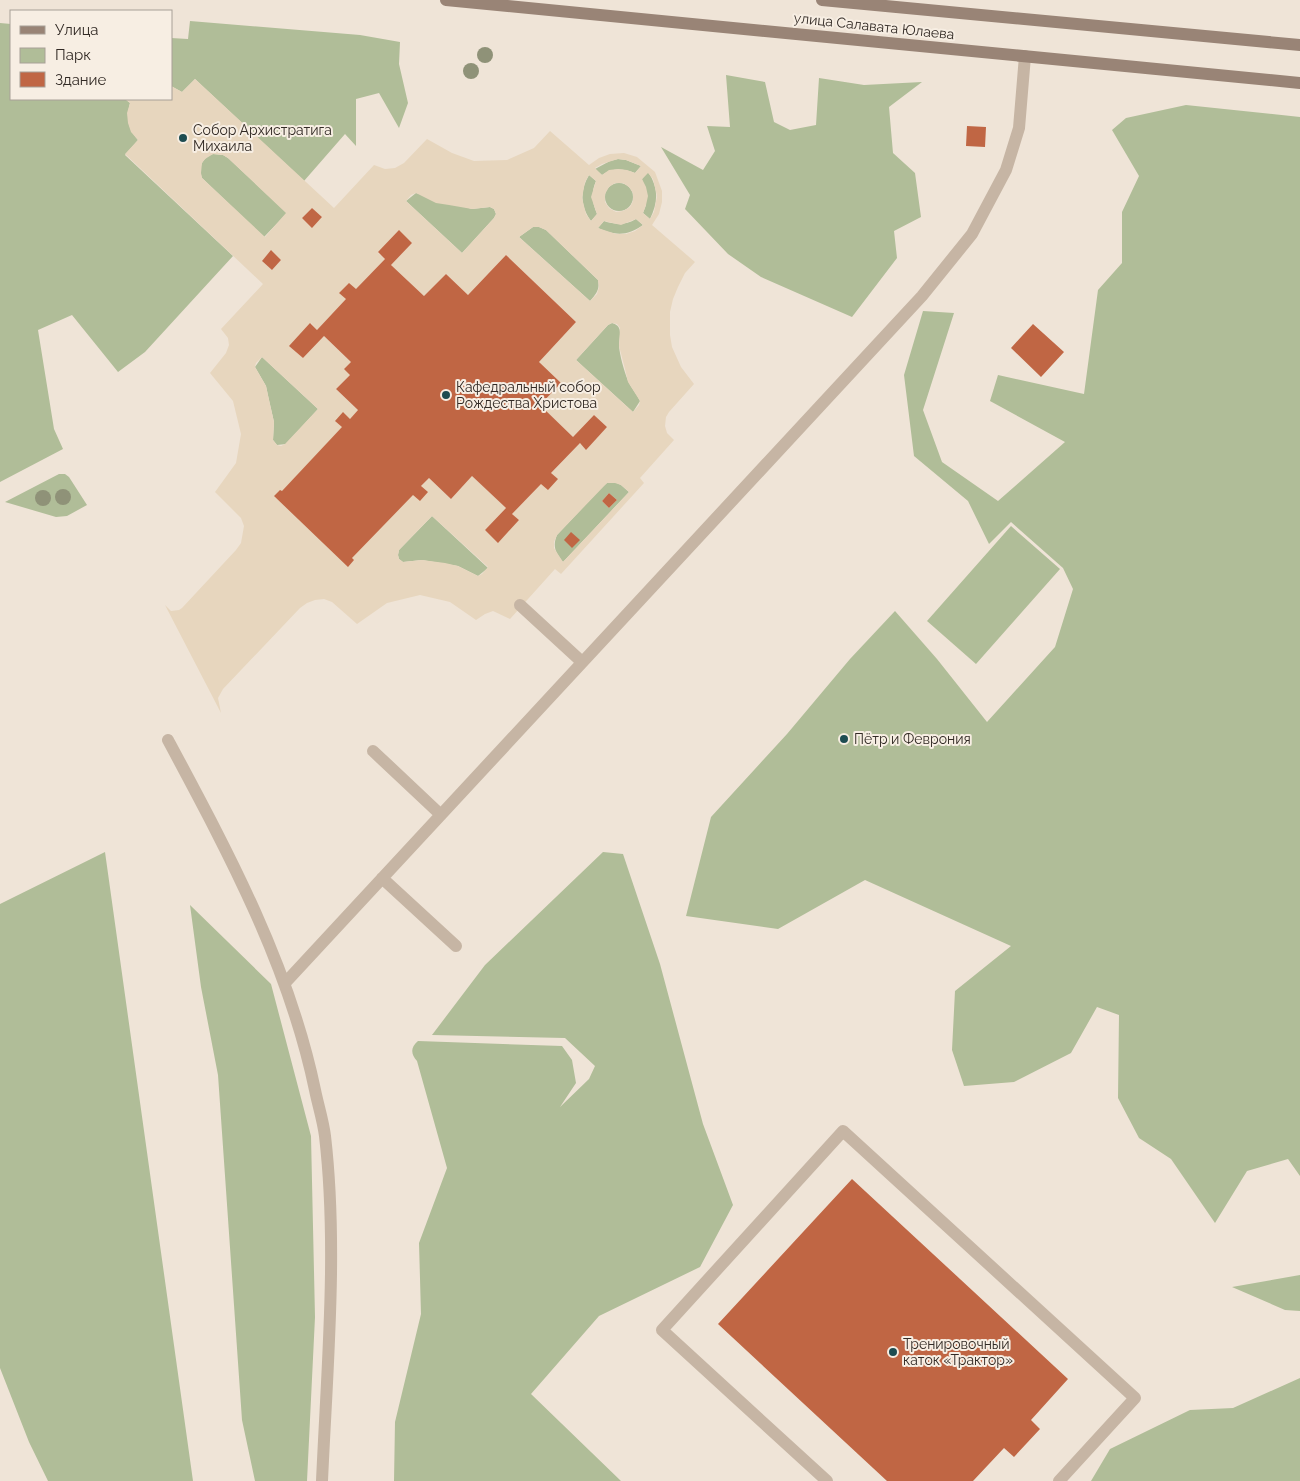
<svg xmlns="http://www.w3.org/2000/svg" width="1300" height="1481" font-family="Raleway,sans-serif">
  <rect width="100%" height="100%" fill="#efe4d7"/>
  <path fill="#b0bd98" fill-rule="evenodd" d="M 190,21 L 360,35 L 400,42 L 399,64 L 408,103 L 399,128 L 379,93 L 356,99 L 356,146 L 345,134 L 304,181 L 195,79 L 182,92 L 171,86 L 171,38 L 188,39 Z
    M 0,23 L 11,24 L 11,99 L 125,99 L 130,103 C 126,118 128,128 138,140 L 125,155 L 233,256 L 145,352 L 118,372 L 72,315 L 38,330 L 54,429 L 63,449 L 0,482 Z
    M 726,75 L 765,82 L 774,122 L 790,130 L 816,125 L 819,78 L 864,85 L 922,82 L 889,107 L 893,153 L 915,173 L 921,217 L 894,231 L 897,258 L 852,317 L 761,277 L 728,254 L 685,209 L 690,195 L 661,147 L 703,170 L 715,151 L 707,126 L 730,127 Z
    M 1186,105 L 1300,117 L 1300,1176 L 1288,1159 L 1247,1171 L 1215,1223 L 1171,1159 L 1139,1138 L 1118,1098 L 1119,1015 L 1097,1007 L 1071,1053 L 1014,1082 L 964,1086 L 952,1050 L 955,991 L 1011,946 L 865,880 L 778,929 L 686,916 L 711,817 L 787,734 L 850,659 L 895,611 L 937,659 L 987,722 L 1055,647 L 1073,589 L 1063,568 L 1011,522 L 989,544 L 968,501 L 914,456 L 904,375 L 923,311 L 954,313 L 923,410 L 942,462 L 998,501 L 1065,442 L 990,401 L 998,375 L 1084,394 L 1098,290 L 1122,263 L 1122,212 L 1139,176 L 1112,130 L 1126,118 Z
    M 213,154 L 223,155 L 228,158 L 287,213 L 264,237 L 202,178 C 198,167 202,158 213,154 Z
    M 618,159 L 626,160 L 641,166 L 635,173 C 623,168 612,168 602,175 L 595,169 L 610,161 Z
    M 648,172 C 659,188 658,203 650,219 L 643,213 L 646,205 L 642,179 Z
    M 589,175 L 596,181 C 591,192 592,203 597,214 L 591,221 C 580,206 580,190 589,175 Z
    M605 197a14 14 0 1 1 28 0a14 14 0 1 1-28 0Z
    M 416,193 L 472,209 L 490,207 L 494,209 L 496,214 L 494,218 L 462,253 L 406,201 Z
    M 636,219 L 643,225 C 628,236 615,236 598,228 L 604,221 C 615,225 626,225 636,219 Z
    M 533,227 L 539,227 L 546,230 L 598,280 C 600,290 596,294 590,301 L 519,237 Z
    M 612,323 C 624,326 619,337 619,346 C 620,357 624,370 628,381 C 631,388 637,394 640,401 L 633,412 L 576,360 L 608,325 Z
    M 262,357 L 318,409 L 286,444 L 277,445 L 273,440 L 274,422 L 269,400 L 266,386 L 255,367 Z
    M 59,474 L 65,474 L 69,477 L 87,505 L 67,516 L 56,517 L 5,502 Z
    M 615,482 L 621,485 L 629,492 L 563,562 C 556,553 552,547 557,535 L 602,487 L 607,483 ZM 609,493 L 617,500 L 609,508 L 602,501 Z
    M 432,516 L 488,568 L 478,576 L 458,566 L 422,560 L 403,562 L 399,559 L 398,555 L 399,550 Z
    M 1011,526 L 1060,569 L 976,664 L 927,621 Z
    M 105,852 L 193,1481 L 48,1481 L 29,1442 L 0,1368 L 0,904 Z
    M 603,852 L 623,854 L 660,964 L 703,1124 L 733,1205 L 700,1267 L 599,1316 L 531,1394 L 621,1481 L 394,1481 L 395,1422 L 421,1314 L 419,1243 L 447,1168 L 417,1061 C 411,1054 410,1048 418,1041 L 562,1046 L 572,1060 L 576,1083 L 560,1107 L 589,1079 L 595,1066 L 565,1038 L 432,1035 L 485,965 Z
    M 190,905 L 271,984 L 311,1136 L 315,1317 L 307,1481 L 255,1481 L 242,1420 L 218,1075 L 201,987 Z
    M 1300,1275 L 1300,1311 L 1285,1310 L 1232,1287 Z
    M 1300,1378 L 1300,1481 L 1091,1481 L 1110,1449 L 1190,1410 L 1233,1408 Z"/>
  <path fill="#e7d6be" fill-rule="evenodd" d="M 195,79 L 334,208 L 374,165 L 385,169 L 395,168 L 404,163 L 427,139 L 452,153 L 474,161 L 507,160 L 534,148 L 550,131 L 589,165 L 599,158 L 610,154 L 624,153 L 637,157 L 655,172 L 662,191 L 662,202 L 659,214 L 652,225 L 695,262 L 685,273 L 678,287 L 673,299 L 670,312 L 670,335 L 672,347 L 681,367 L 694,384 L 669,412 L 666,417 L 665,426 L 667,433 L 674,440 L 640,478 L 644,483 L 561,574 L 555,569 L 510,619 L 493,611 L 485,614 L 476,620 L 450,602 L 420,595 L 387,603 L 357,624 L 332,602 L 324,599 L 315,600 L 307,603 L 300,608 L 223,689 L 218,698 L 221,713 L 165,605 L 171,611 L 179,610 L 182,608 L 236,550 L 241,543 L 244,526 L 241,518 L 215,492 L 236,463 L 241,434 L 233,401 L 210,373 L 226,353 L 229,345 L 228,338 L 221,329 L 263,284 L 125,154 L 138,140 L 131,132 L 128,123 L 127,113 L 130,103 L 125,99 L 171,99 L 171,86 L 182,92 ZM 213,154 L 223,155 L 228,158 L 286,213 L 265,237 L 202,178 L 201,173 L 202,163 L 205,159 ZM 618,159 L 626,160 L 641,166 L 635,173 L 627,170 L 618,169 L 609,170 L 602,175 L 595,168 L 602,164 ZM 648,173 L 653,179 L 657,196 L 654,212 L 650,219 L 643,213 L 646,205 L 648,196 L 646,187 L 642,179 ZM 589,175 L 596,181 L 591,197 L 597,214 L 591,221 L 586,214 L 582,198 L 585,182 ZM 615,183 L 623,183 L 629,187 L 633,193 L 633,201 L 630,207 L 623,211 L 616,212 L 609,208 L 605,202 L 605,194 L 609,187 ZM 416,193 L 436,203 L 449,205 L 472,209 L 490,207 L 494,209 L 496,214 L 494,218 L 462,253 L 406,201 L 411,195 ZM 312,208 L 322,217 L 312,227 L 302,218 ZM 636,219 L 643,225 L 635,231 L 626,234 L 616,234 L 598,228 L 604,221 L 621,225 ZM 533,227 L 539,227 L 546,230 L 598,280 L 599,287 L 597,294 L 590,301 L 519,237 ZM 412,243 L 391,265 L 424,296 L 446,274 L 468,295 L 506,255 L 576,322 L 539,362 L 540,405 L 573,437 L 594,415 L 607,427 L 586,449 L 580,443 L 512,514 L 519,520 L 498,542 L 485,530 L 506,508 L 472,476 L 451,499 L 429,478 L 413,495 L 350,419 L 358,410 L 336,389 L 350,375 L 351,362 L 324,336 L 303,358 L 290,346 L 311,323 L 317,330 L 385,259 L 378,253 L 379,251 ZM 271,251 L 281,260 L 272,270 L 262,261 ZM 612,323 L 617,324 L 620,328 L 619,346 L 625,369 L 628,382 L 640,401 L 639,405 L 633,412 L 576,360 L 608,325 ZM 262,357 L 318,409 L 285,444 L 281,446 L 277,445 L 273,440 L 274,422 L 269,400 L 266,386 L 255,367 L 256,363 ZM 607,483 L 615,483 L 621,485 L 629,492 L 563,562 L 554,548 L 554,542 L 557,535 ZM 432,516 L 488,567 L 482,574 L 478,576 L 458,566 L 445,563 L 422,560 L 403,562 L 399,559 L 398,555 L 399,550 Z"/>
  <path fill="#c06644" d="M 967,126 L 986,127 L 985,147 L 966,146 Z
    M 312,208 L 322,217 L 312,228 L 302,218 Z
    M 399,230 L 412,243 L 391,265 L 424,296 L 446,274 L 468,295 L 506,255 L 576,322 L 539,362 L 561,383 L 540,405 L 573,437 L 594,415 L 607,427 L 586,450 L 580,443 L 551,473 L 558,479 L 548,490 L 541,484 L 512,514 L 519,520 L 498,543 L 485,530 L 506,508 L 472,476 L 451,499 L 429,478 L 421,486 L 428,492 L 420,501 L 413,495 L 352,558 L 354,560 L 348,567 L 274,496 L 280,490 L 282,491 L 342,427 L 335,421 L 343,412 L 350,419 L 358,410 L 336,389 L 350,375 L 344,369 L 351,362 L 324,336 L 303,358 L 289,346 L 310,323 L 317,330 L 346,299 L 339,293 L 349,283 L 356,289 L 385,259 L 378,252 Z
    M 271,250 L 281,260 L 272,270 L 262,261 Z
    M 1033,324 L 1064,352 L 1041,377 L 1011,348 Z
    M 609,493 L 617,500 L 609,508 L 602,501 Z
    M 571,532 L 580,540 L 572,548 L 564,540 Z
    M 852,1179 L 1068,1379 L 1031,1420 L 1040,1429 L 1014,1457 L 1004,1448 L 973,1481 L 887,1481 L 718,1324 Z"/>
  <g fill="none" stroke-linecap="round" stroke-linejoin="round">
    <path stroke="#c6b5a4" stroke-width="12" d="M 520,605 L 582,662
      M 168,740 C 228,852 289,965 315,1090 C 318,1105 323,1120 325,1136 C 338,1248 327,1368 322,1481
      M 373,751 L 441,815
      M 382,878 L 456,946
      M 285,983 L 922,296 L 972,234 L 1006,170 L 1019,128 L 1025,56
      M 827,1481 L 662,1330 L 843,1131 L 1135,1398 L 1059,1481"/>
    <path stroke="#998476" stroke-width="12" d="M 446,0 L 1300,83
      M 822,0 L 1300,45"/>
  </g>
  <g fill="#8f9278">
    <circle cx="485" cy="55" r="8"/>
    <circle cx="471" cy="71" r="8"/>
    <circle cx="63" cy="497" r="8"/>
    <circle cx="43" cy="498" r="8"/>
  </g>
  <g fill="#1d4c51" stroke="#f7eee3" stroke-width="2">
    <circle cx="183" cy="138" r="5"/>
    <circle cx="446" cy="395" r="5"/>
    <circle cx="844" cy="739" r="5"/>
    <circle cx="893" cy="1352" r="5"/>
  </g>
  <g text-anchor="middle" stroke-width="4" stroke-linejoin="round" paint-order="stroke">
    <g font-size="14" fill="#322a25" stroke="#f7eee3">
      <text transform="translate(874 26) rotate(6)" y="5">улица Салавата Юлаева</text>
    </g>
    <g font-size="14" fill="#322a25" stroke="#f7eee3" text-anchor="start">
      <text x="193" y="135">Собор Архистратига<tspan x="193" dy="16">Михаила</tspan></text>
      <text x="456" y="392">Кафедральный собор<tspan x="456" dy="16">Рождества Христова</tspan></text>
      <text x="854" y="744">Пётр и Феврония</text>
      <text x="903" y="1349">Тренировочный<tspan x="903" dy="16">каток «Трактор»</tspan></text>
    </g>
  </g>
  <rect x="10" y="10" width="162" height="90" fill="#f7eee3" stroke="#a8a097"/>
  <rect x="20" y="26" width="25" height="8" fill="#998476" stroke="#a8a097"/>
  <text x="55" y="35" font-size="15" fill="#322a25">Улица</text>
  <rect x="20" y="48" width="25" height="15" fill="#b0bd98" stroke="#a8a097"/>
  <text x="55" y="60" font-size="15" fill="#322a25">Парк</text>
  <rect x="20" y="72" width="25" height="15" fill="#c06644" stroke="#a8a097"/>
  <text x="55" y="85" font-size="15" fill="#322a25">Здание</text>
</svg>
